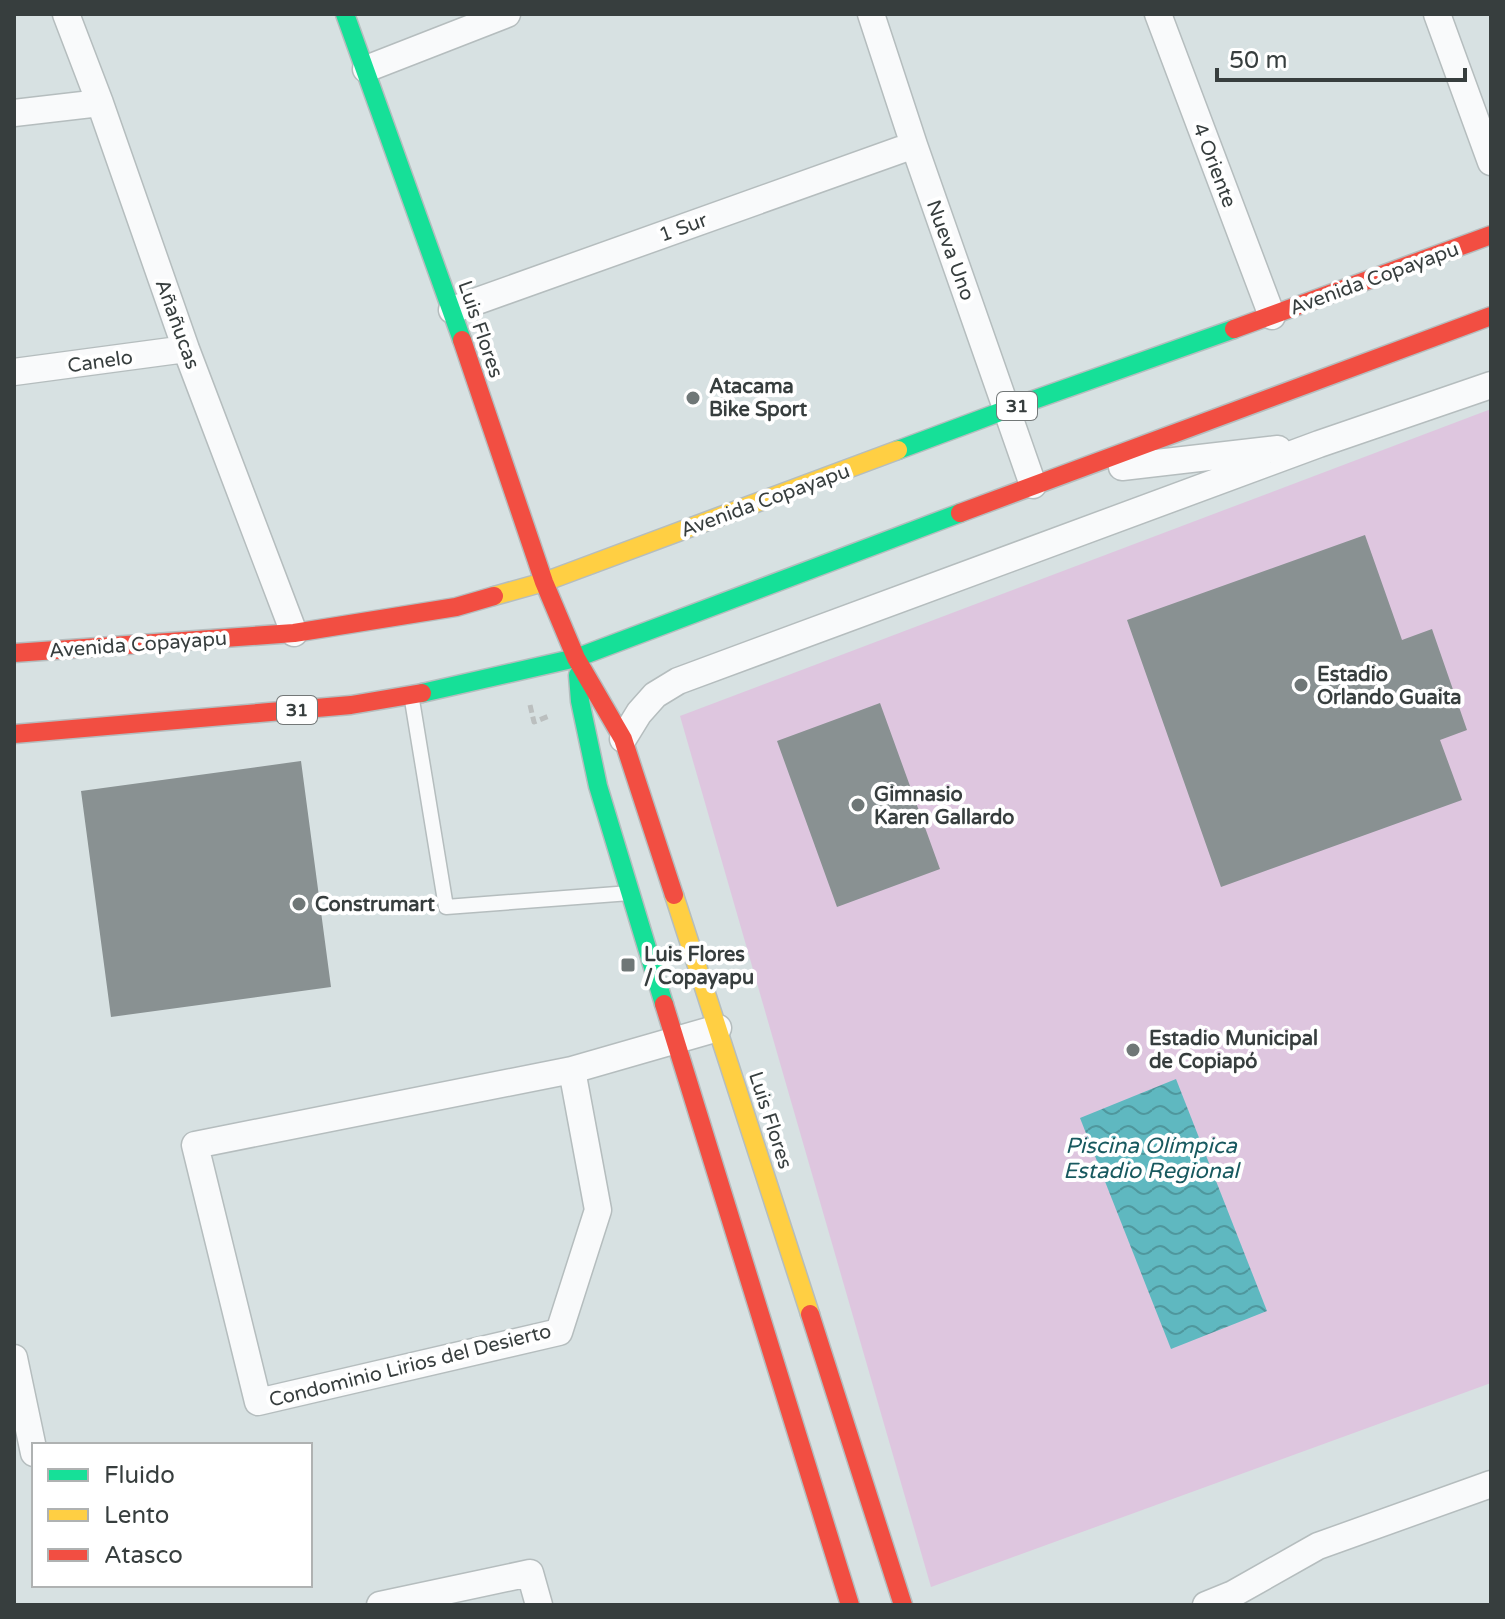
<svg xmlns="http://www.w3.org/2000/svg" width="1505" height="1619" font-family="'Varela Round',sans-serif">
  <defs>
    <pattern id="water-waves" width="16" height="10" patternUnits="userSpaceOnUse" patternTransform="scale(2)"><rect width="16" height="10" fill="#5fb8c0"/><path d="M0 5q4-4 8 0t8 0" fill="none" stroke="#4f979d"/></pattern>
  </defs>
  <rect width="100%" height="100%" fill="#d7e1e2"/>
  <path fill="#dec6df" d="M 1491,409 L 1491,1383 L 931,1587 L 680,716 Z"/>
  <path fill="url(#water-waves)" d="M 1176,1079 L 1267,1311 L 1171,1349 L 1080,1118 Z"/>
  <path fill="#899192" d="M 1365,535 L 1402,640 L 1432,629 L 1467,730 L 1440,740 L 1462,800 L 1221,887 L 1127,620 Z
    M 880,703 L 940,869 L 837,907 L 777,741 Z
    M 301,761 L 331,987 L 111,1017 L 81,791 Z"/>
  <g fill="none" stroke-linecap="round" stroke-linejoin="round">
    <g stroke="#b5bdbe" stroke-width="17">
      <path id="lane" d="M 412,700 L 446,907 L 630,893"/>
    </g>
    <g stroke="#b5bdbe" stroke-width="29">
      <path id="street" d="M 66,14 L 100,103 L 186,349 L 294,633
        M 871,14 L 914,145 L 1033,485
        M 1158,14 L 1272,316
        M 1437,14 L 1491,162
        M 366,69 L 507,14
        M 14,113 L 100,103
        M 452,310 L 914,145
        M 14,372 L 186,349
        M 1122,467 L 1278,449
        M 623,739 L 639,713 L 655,695 L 678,681 L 1319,444 L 1491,385
        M 572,1070 L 598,1210 L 559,1332 L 258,1402 L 195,1145 L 572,1070 L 718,1028
        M 14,1358 L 34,1453
        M 380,1605 L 530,1573 L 539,1605
        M 1206,1605 L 1233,1594 L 1318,1546 L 1491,1484"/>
    </g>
    <g stroke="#b5bdbe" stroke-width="21">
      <path id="fast" d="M 345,14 L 462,340
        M 898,450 L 1008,409 L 1234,329
        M 578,675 L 580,701 L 598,786 L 664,1004
        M 422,693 L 576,658 L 960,513"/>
    </g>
    <g stroke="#b5bdbe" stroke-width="21">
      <path id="slow" d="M 494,596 L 544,582 L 898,450
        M 674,895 L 810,1314"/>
    </g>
    <g stroke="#b5bdbe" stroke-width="21">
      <path id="jam" d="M 1234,329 L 1491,235
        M 462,340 L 544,582 L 576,658 L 623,739 L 674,895
        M 960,513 L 1491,316
        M 14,653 L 294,633 L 456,607 L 494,596
        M 14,734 L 351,705 L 422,693
        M 664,1004 L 850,1605
        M 810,1314 L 903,1605"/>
    </g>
    <path stroke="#bbbfbf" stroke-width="5" stroke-dasharray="8 4" stroke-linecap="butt" d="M 530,705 L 534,722 L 549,716"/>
    <use href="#lane" stroke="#f9fafb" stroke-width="14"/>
    <use href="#street" stroke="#f9fafb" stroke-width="26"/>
    <use href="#fast" stroke="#16e098" stroke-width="18"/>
    <use href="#slow" stroke="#ffcf43" stroke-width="18"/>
    <use href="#jam" stroke="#f24e42" stroke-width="18"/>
  </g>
  <g fill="#6f7777" stroke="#fff" stroke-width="3">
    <circle cx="693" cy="398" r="8"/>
    <circle cx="1301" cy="685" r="8"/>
    <circle cx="858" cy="805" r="8"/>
    <circle cx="299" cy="904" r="8"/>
    <rect x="620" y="957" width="16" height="16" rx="4"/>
    <circle cx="1133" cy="1050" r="8"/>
  </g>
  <g text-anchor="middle" stroke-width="8" stroke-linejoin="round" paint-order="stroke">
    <g fill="#fff" stroke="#737878" stroke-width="2">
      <rect x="997" y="392" width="40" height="28" rx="6"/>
      <rect x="277" y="696" width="40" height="28" rx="6"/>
    </g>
    <g font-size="18" font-weight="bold" fill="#373e3e">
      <text x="1017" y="412">31</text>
      <text x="297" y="716">31</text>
    </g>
    <g font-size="20" fill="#373e3e" stroke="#fff">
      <text transform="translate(1215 165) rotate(69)" y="7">4 Oriente</text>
      <text transform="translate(683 227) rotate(-20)" y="7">1 Sur</text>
      <text transform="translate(951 250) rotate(70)" y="7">Nueva Uno</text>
      <text transform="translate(1374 278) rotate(-20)" y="7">Avenida Copayapu</text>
      <text transform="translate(178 324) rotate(70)" y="7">Añañucas</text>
      <text transform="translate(481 329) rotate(71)" y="7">Luis Flores</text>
      <text transform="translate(100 361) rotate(-8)" y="7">Canelo</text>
      <text transform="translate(765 500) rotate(-20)" y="7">Avenida Copayapu</text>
      <text transform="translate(138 644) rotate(-4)" y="7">Avenida Copayapu</text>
      <text transform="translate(771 1120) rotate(72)" y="7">Luis Flores</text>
      <text transform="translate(410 1365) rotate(-14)" y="7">Condominio Lirios del Desierto</text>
    </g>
    <g font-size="20" font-weight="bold" fill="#373e3e" stroke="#fff" text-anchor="start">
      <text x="709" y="393">Atacama<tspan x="709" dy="23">Bike Sport</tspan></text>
      <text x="1317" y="681">Estadio<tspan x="1317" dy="23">Orlando Guaita</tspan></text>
      <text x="874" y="801">Gimnasio<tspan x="874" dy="23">Karen Gallardo</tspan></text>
      <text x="315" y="911">Construmart</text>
      <text x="644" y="961">Luis Flores<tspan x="644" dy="23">/ Copayapu</tspan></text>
      <text x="1149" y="1045">Estadio Municipal<tspan x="1149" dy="23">de Copiapó</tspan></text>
    </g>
    <g font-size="22" font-style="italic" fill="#18595f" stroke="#fff">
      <text x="1151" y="1153">Piscina Olímpica<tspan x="1151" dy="25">Estadio Regional</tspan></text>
    </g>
  </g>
  <rect width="1505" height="1619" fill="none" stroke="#373e3e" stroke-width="32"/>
  <rect x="32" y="1443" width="280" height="144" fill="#ffffff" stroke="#afb2b2" stroke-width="2"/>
  <rect x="48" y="1469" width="40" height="12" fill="#16e098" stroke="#afb2b2" stroke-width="2"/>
  <text x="104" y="1483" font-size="24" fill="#373e3e">Fluido</text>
  <rect x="48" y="1509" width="40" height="12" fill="#ffcf43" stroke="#afb2b2" stroke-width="2"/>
  <text x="104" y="1523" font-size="24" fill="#373e3e">Lento</text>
  <rect x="48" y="1549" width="40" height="12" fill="#f24e42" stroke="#afb2b2" stroke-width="2"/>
  <text x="104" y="1563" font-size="24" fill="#373e3e">Atasco</text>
  <path d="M1217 68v12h248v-12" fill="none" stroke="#373e3e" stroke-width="4"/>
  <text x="1229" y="68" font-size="24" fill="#373e3e" stroke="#ffffff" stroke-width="6" paint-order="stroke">50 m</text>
</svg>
